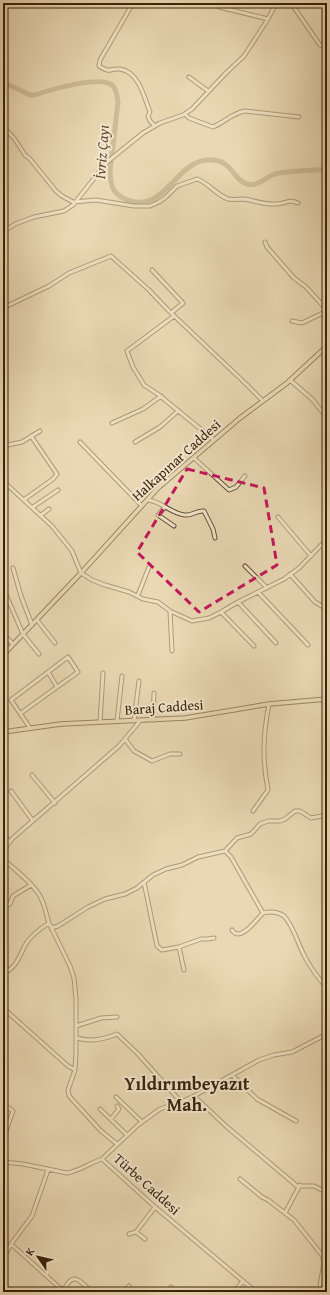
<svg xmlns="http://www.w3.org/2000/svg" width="330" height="1295" font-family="'Gentium Book Plus',serif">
  <rect width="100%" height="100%" fill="#e9d8b3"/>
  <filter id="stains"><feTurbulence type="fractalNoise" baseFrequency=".005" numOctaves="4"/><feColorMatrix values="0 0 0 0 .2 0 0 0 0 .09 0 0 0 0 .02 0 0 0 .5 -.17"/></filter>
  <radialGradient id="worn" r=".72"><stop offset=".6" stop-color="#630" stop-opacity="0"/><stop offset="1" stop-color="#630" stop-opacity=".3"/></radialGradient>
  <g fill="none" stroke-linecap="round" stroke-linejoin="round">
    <path stroke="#ae9a79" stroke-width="5" d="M 3,82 L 30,95 L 35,95 C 50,90 99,75 112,85 C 117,89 117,96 118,102 L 110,171 C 111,185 111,192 125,199 C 164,216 175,162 207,160 C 233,158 232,180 247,184 C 258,187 266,177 275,174 C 288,170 313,171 327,169"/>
    <g stroke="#665034" stroke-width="5">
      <path id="minor" d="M 133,3 L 100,60 L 99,66 C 112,74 108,68 120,69 C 139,72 144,97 150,112 L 148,116 L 150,121 L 155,126
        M 291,3 L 320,45 L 323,46 L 327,40
        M 219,7 L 268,19
        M 189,77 L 208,91
        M 185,114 L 189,118 L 213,127 C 225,122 232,113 245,111 L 299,117
        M 3,127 L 14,138 L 25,155 L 30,159 L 56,191 L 62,196 L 73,202 L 96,200 L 134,206 L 150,206 L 159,202 L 166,197 L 177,186 L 197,179 C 209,183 216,195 228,199 C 233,200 238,199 244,199 C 255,201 266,205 277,204 C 287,203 289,199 298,203
        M 3,232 L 15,224 L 34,217 L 64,211 L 73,205 L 107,162 L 143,133 L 160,123 L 183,115 L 192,109 L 226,73 L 244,56 L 268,19 L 276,3
        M 265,242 L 267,247 L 294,278 L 306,287 L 327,310
        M 152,270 L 183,303 L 171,313
        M 3,308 L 49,286 L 69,273 L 111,256 L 149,290 L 168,310 L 245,383 L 261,399
        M 174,316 L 127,351 L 133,367 L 144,385 L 159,395 L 214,440
        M 292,321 L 302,323 L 327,311
        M 290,380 L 313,400 L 327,418
        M 112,423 L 143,409 L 161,396
        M 80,442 L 141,505
        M 135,442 L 160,427 L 178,411
        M 3,446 L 22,442 L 40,431
        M 194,458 L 229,490 L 236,487 L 245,476
        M 3,481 L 52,526 L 72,551 L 81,573 L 92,580 L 105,585 L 129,592 L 143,599 L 158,602 L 170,611 L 192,621 L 209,618 L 221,612 L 238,602 L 284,579 L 299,568 L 327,539
        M 324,486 L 327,490
        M 25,499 L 53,479 L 57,474 L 31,436
        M 147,500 C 160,500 171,514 185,515 C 192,516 197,510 204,511 L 213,529 L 215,538
        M 33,507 L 58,490
        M 164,508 L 158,515 L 174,526
        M 41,515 L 49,509
        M 278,517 L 311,556
        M 245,566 L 267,588
        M 13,568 L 21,596 L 32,625
        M 290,574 L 315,602 L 327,609
        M 3,588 L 23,634 L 39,654
        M 258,592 L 308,645
        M 138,595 L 149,567
        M 238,602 L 276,643
        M 170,611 L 172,651
        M 221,612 L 254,646
        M 37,620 L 55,643
        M 3,634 L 13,644
        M 48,672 L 57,687
        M 21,713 L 78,672 L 68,657 L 11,700 L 30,728
        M 153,720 L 154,693
        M 117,721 L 122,676
        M 134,721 L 139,681
        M 100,722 L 103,673
        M 125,739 L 134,751 L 152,761 L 170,754 L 180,754
        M 32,775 L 55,803
        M 11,791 L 33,821
        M 253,811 L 268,790 C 262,759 263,735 269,704
        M 3,831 L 9,842
        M 3,850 L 13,838 L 119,746 L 140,721
        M 225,851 L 237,838 L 251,834 L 260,824 L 268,821 L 280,821 L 285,819 L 295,811 L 300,811 L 311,818 L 327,815
        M 3,859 C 15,870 32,882 40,896 C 45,905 46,914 49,923 C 41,928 33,934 27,942 C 18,957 19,965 3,974
        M 144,882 L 157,946 L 162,950 L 179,947 L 201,939 L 208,939 L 214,938
        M 3,907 L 10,904 L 13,896 L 31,885
        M 49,923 L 70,966 L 74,978 L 76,999 L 76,1052 L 75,1070 L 68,1090 L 69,1096 L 101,1131 L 117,1144
        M 51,928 L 58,926 L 88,907 L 105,899 L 125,894 L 137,888 L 153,875 L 166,869 L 182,865 L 198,857 L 225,851 L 231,857 L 263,913 C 269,911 279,912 284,916 C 293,925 298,944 304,955 C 310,967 318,978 327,988
        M 232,930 C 240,943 256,920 263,913
        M 179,947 L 184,970
        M 3,1008 L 68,1066 L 75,1070
        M 76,1026 L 101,1018 L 117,1017
        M 77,1038 C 91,1042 103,1040 117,1034 L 138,1054 L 181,1102
        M 233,1076 L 257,1099 L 296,1121
        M 194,1096 L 227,1127 L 297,1186 L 314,1186 L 326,1192 L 327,1191
        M 116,1097 L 142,1122
        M 3,1104 L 13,1111 L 3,1139
        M 100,1109 L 127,1135
        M 111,1119 L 119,1109 L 117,1106
        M 102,1159 L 138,1125 L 160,1109 L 181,1102 L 194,1096 L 259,1060 L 274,1055 L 292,1052 L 327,1034
        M 3,1162 L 23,1164 L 67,1173 C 79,1171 90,1163 102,1159 L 155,1207 L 256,1292
        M 240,1179 L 262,1197 L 268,1200 L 294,1220 L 322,1255 L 324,1262 L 319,1292
        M 285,1213 L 300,1185
        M 136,1232 L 145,1239
        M 129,1234 L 136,1232 L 155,1207
        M 11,1244 L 61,1289 L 65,1288 C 74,1270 81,1283 92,1292
        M 3,1259 L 11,1244 L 32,1216 L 48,1170
        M 171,1287 L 179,1292
        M 123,1292 L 129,1286
        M 234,1292 L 243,1281"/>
    </g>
    <g stroke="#3b2209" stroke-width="5.5">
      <path id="major" d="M 3,655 L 81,573 L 158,488 L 240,418 L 287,383 L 327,346
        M 3,732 L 61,724 L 185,718 L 269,704 L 327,699"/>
    </g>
    <use href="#minor" stroke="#f1e6ce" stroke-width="3"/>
    <use href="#major" stroke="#e9d8b3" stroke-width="3.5"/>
  </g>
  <path d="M0 0H330V1295H0ZM 187,469 L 264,488 L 277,565 L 199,612 L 137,552 Z" fill="#e9d8b3" fill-opacity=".55" fill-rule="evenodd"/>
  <path fill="none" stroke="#c2185b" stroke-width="3" stroke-dasharray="8 5" stroke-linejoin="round" d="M 187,469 L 264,488 L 277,565 L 199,612 L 137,552 Z"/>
  <g text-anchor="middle" stroke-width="4" stroke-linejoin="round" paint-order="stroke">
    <g font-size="14" fill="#3b2209" stroke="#f1e6ce">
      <text transform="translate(176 460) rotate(-42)" y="5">Halkapınar Caddesi</text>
      <text transform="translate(164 707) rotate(-4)" y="5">Baraj Caddesi</text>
      <text transform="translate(147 1184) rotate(42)" y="5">Türbe Caddesi</text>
    </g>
    <g font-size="15" font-style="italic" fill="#634c30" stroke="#f1e6ce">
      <text transform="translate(102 152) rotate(-86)" y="5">İvriz Çayı</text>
    </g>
    <g font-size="18" font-weight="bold" fill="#3b2209" stroke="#f1e6ce">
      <text x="187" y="1090">Yıldırımbeyazıt<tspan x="187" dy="21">Mah.</tspan></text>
    </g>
  </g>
  <rect width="330" height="1295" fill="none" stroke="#e9d8b3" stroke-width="16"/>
  <rect x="4" y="4" width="322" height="1287" fill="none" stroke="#3b2209" stroke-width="2"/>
  <rect x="8" y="8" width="314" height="1279" fill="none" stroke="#3b2209"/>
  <g transform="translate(38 1257) rotate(304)" stroke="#f1e6ce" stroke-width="3" paint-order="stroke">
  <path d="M0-3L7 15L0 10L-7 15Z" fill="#3b2209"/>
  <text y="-6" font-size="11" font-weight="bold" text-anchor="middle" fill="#3b2209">K</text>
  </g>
  <rect width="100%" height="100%" filter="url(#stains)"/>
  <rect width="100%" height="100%" fill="url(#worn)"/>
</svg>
